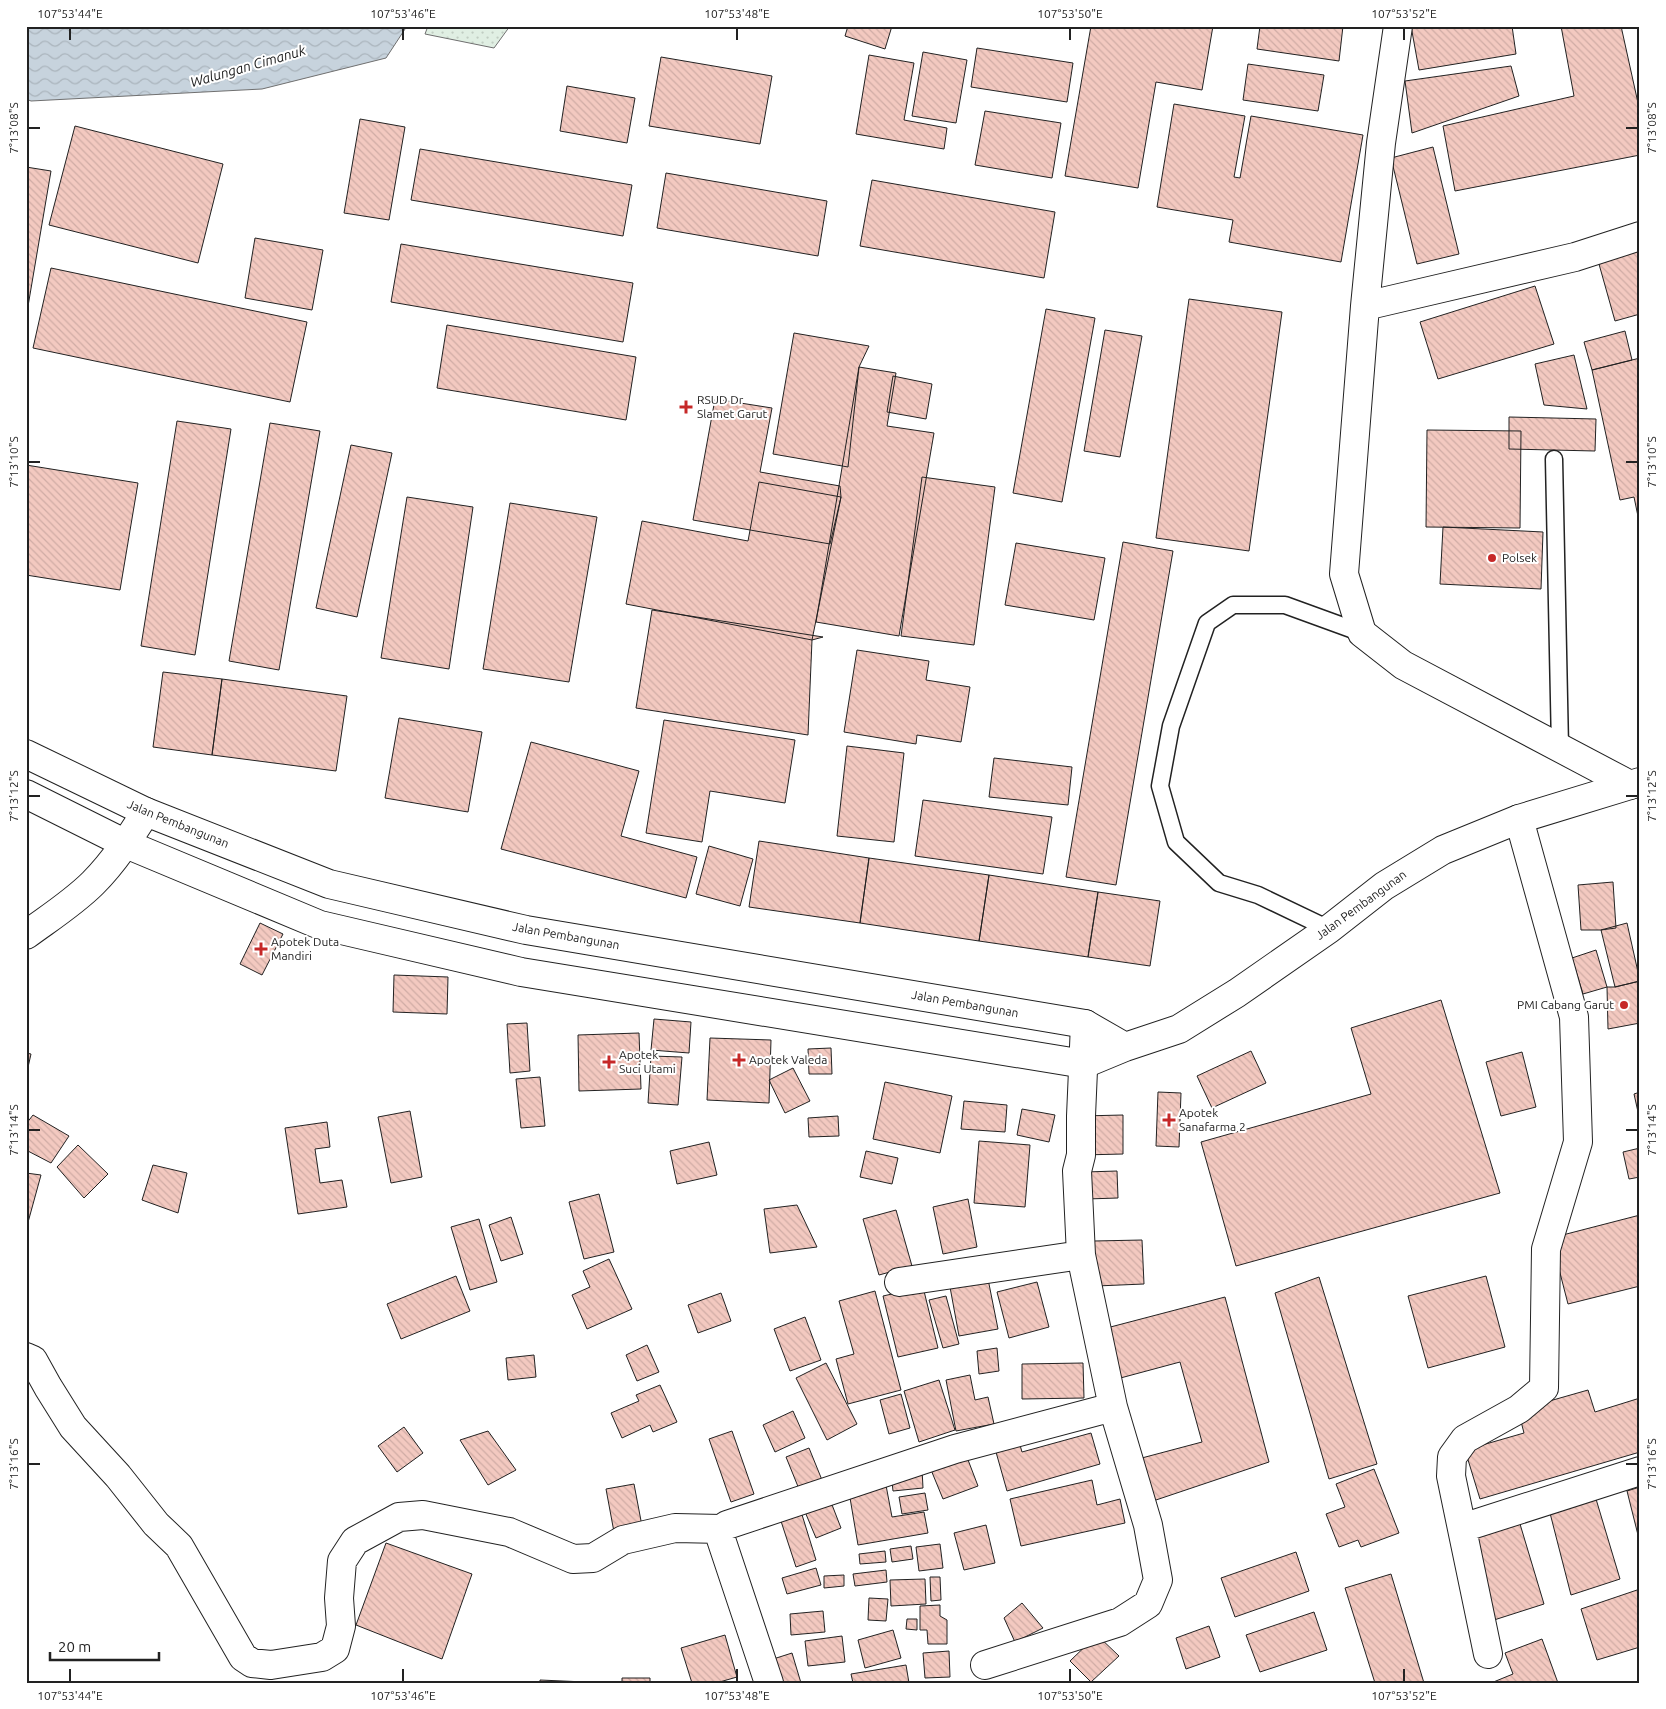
<svg xmlns="http://www.w3.org/2000/svg" width="1666" height="1709" font-family="Ubuntu,sans-serif">
  <defs>
    <pattern id="grass-dots" width="8" height="8" patternUnits="userSpaceOnUse" patternTransform="scale(1.25)"><rect width="8" height="8" fill="#e0efe3"/><path d="M2 2h.1M6 6h.1" fill="none" stroke="#c0cdc2" stroke-width="1.8" stroke-linecap="round"/></pattern>
    <pattern id="water-waves" width="16" height="10" patternUnits="userSpaceOnUse" patternTransform="scale(1.25)"><rect width="16" height="10" fill="#c7d3dd"/><path d="M0 5q4-4 8 0t8 0" fill="none" stroke="#abb5bd"/></pattern>
    <pattern id="building-back-hatch" width="6" height="6" patternUnits="userSpaceOnUse" patternTransform="scale(1.25)"><rect width="6" height="6" fill="#f3c9c0"/><path d="M-1 5l2 2M0 0l6 6M5-1l2 2" fill="none" stroke="#d0aca5"/></pattern>
  </defs>
  <rect width="100%" height="100%" fill="#fff"/>
  <path fill="url(#grass-dots)" stroke="#6f6f6f" d="M 428,26 L 510,26 L 494,48 L 425,34 Z"/>
  <path fill="url(#water-waves)" stroke="#6f6f6f" d="M 26,26 L 407,26 L 386,58 L 262,89 L 31,101 L 26,99 Z"/>
  <path fill="url(#building-back-hatch)" stroke="#222" d="M 848,26 L 892,26 L 885,49 L 845,36 Z
    M 1091,26 L 1213,26 L 1202,90 L 1156,82 L 1138,188 L 1065,176 Z
    M 1260,26 L 1343,26 L 1339,61 L 1257,49 Z
    M 1411,26 L 1512,26 L 1516,54 L 1419,70 Z
    M 1561,26 L 1621,26 L 1640,112 L 1640,155 L 1455,191 L 1443,126 L 1574,96 Z
    M 977,48 L 1073,63 L 1067,102 L 971,87 Z
    M 923,52 L 967,60 L 956,123 L 912,116 Z
    M 869,55 L 914,63 L 904,120 L 947,128 L 944,149 L 856,134 Z
    M 661,57 L 772,76 L 760,144 L 649,126 Z
    M 1248,64 L 1324,75 L 1318,111 L 1243,100 Z
    M 1511,66 L 1519,96 L 1412,133 L 1405,81 Z
    M 567,86 L 635,98 L 627,143 L 560,131 Z
    M 1174,104 L 1245,116 L 1234,177 L 1240,178 L 1251,116 L 1363,135 L 1341,262 L 1229,242 L 1233,220 L 1157,207 Z
    M 985,111 L 1061,123 L 1052,178 L 975,165 Z
    M 360,119 L 405,127 L 389,220 L 344,213 Z
    M 75,126 L 223,164 L 198,263 L 49,225 Z
    M 1433,147 L 1459,254 L 1417,264 L 1391,158 Z
    M 420,149 L 632,185 L 623,236 L 411,200 Z
    M 26,167 L 51,171 L 26,318 Z
    M 666,173 L 827,201 L 818,256 L 657,228 Z
    M 872,180 L 1055,212 L 1044,278 L 860,246 Z
    M 255,238 L 323,250 L 312,310 L 245,298 Z
    M 401,244 L 633,283 L 623,342 L 391,302 Z
    M 1640,245 L 1640,314 L 1615,321 L 1597,257 Z
    M 51,268 L 307,322 L 290,402 L 33,348 Z
    M 1535,286 L 1554,344 L 1438,379 L 1420,322 Z
    M 1189,299 L 1282,312 L 1249,551 L 1156,538 Z
    M 1046,309 L 1095,318 L 1062,502 L 1013,493 Z
    M 447,325 L 636,357 L 626,420 L 437,388 Z
    M 1105,330 L 1142,336 L 1120,457 L 1084,451 Z
    M 1625,331 L 1632,360 L 1592,370 L 1584,342 Z
    M 794,333 L 869,346 L 859,367 L 848,467 L 773,454 Z
    M 1574,355 L 1587,409 L 1544,405 L 1535,364 Z
    M 1640,358 L 1640,526 L 1634,497 L 1620,500 L 1592,370 Z
    M 859,367 L 896,373 L 887,426 L 934,433 L 899,636 L 816,622 Z
    M 893,376 L 932,384 L 926,419 L 887,412 Z
    M 715,399 L 772,408 L 760,472 L 840,486 L 841,497 L 830,544 L 693,520 Z
    M 1509,417 L 1596,419 L 1595,451 L 1509,449 Z
    M 177,421 L 231,429 L 195,655 L 141,646 Z
    M 270,423 L 320,431 L 279,670 L 229,661 Z
    M 1427,430 L 1521,431 L 1520,528 L 1426,527 Z
    M 351,445 L 392,453 L 357,617 L 316,608 Z
    M 26,465 L 138,483 L 120,590 L 26,575 Z
    M 922,477 L 995,487 L 974,645 L 901,636 Z
    M 759,482 L 841,497 L 812,640 L 626,604 L 642,521 L 748,541 Z
    M 407,497 L 473,507 L 449,669 L 381,658 Z
    M 510,503 L 597,517 L 569,682 L 483,669 Z
    M 1443,527 L 1543,532 L 1541,589 L 1440,584 Z
    M 1123,542 L 1173,551 L 1116,885 L 1066,877 Z
    M 1016,543 L 1105,558 L 1094,620 L 1005,605 Z
    M 652,610 L 823,637 L 812,640 L 808,735 L 636,708 Z
    M 857,650 L 929,661 L 926,680 L 970,687 L 961,742 L 917,735 L 916,744 L 844,732 Z
    M 163,672 L 222,679 L 212,755 L 153,747 Z
    M 222,679 L 347,696 L 336,771 L 212,755 Z
    M 399,718 L 482,732 L 468,812 L 385,798 Z
    M 664,720 L 795,740 L 785,803 L 710,791 L 702,842 L 646,833 Z
    M 531,742 L 639,771 L 621,836 L 697,857 L 686,898 L 501,849 Z
    M 847,746 L 904,753 L 894,842 L 837,836 Z
    M 994,758 L 1072,767 L 1068,805 L 989,797 Z
    M 923,800 L 1052,817 L 1043,874 L 915,856 Z
    M 759,841 L 869,858 L 860,923 L 749,907 Z
    M 709,846 L 753,859 L 740,906 L 696,894 Z
    M 869,858 L 989,875 L 979,941 L 860,923 Z
    M 989,875 L 1098,892 L 1088,957 L 979,941 Z
    M 1613,882 L 1616,928 L 1601,930 L 1581,930 L 1578,885 Z
    M 1098,892 L 1160,901 L 1150,966 L 1088,957 Z
    M 260,923 L 283,934 L 262,975 L 240,964 Z
    M 1627,923 L 1640,981 L 1615,987 L 1601,930 Z
    M 1596,950 L 1607,987 L 1583,994 L 1572,958 Z
    M 394,975 L 448,977 L 447,1014 L 393,1012 Z
    M 1640,981 L 1640,1023 L 1608,1029 L 1607,987 L 1615,987 Z
    M 1441,1000 L 1500,1193 L 1236,1266 L 1201,1142 L 1371,1094 L 1351,1028 Z
    M 654,1019 L 691,1022 L 689,1053 L 651,1050 Z
    M 527,1023 L 530,1071 L 510,1073 L 507,1024 Z
    M 639,1033 L 641,1089 L 579,1091 L 578,1035 Z
    M 710,1038 L 771,1040 L 769,1103 L 707,1100 Z
    M 831,1048 L 832,1074 L 809,1074 L 808,1049 Z
    M 1251,1051 L 1266,1083 L 1212,1108 L 1197,1076 Z
    M 1522,1052 L 1536,1107 L 1501,1116 L 1486,1062 Z
    M 26,1053 L 31,1054 L 26,1076 Z
    M 651,1056 L 682,1057 L 678,1105 L 648,1103 Z
    M 793,1068 L 810,1101 L 785,1113 L 769,1080 Z
    M 540,1077 L 545,1126 L 521,1128 L 516,1079 Z
    M 885,1082 L 952,1096 L 940,1153 L 873,1139 Z
    M 1158,1092 L 1181,1093 L 1179,1147 L 1156,1146 Z
    M 1640,1092 L 1640,1121 L 1634,1094 Z
    M 964,1101 L 1007,1105 L 1005,1132 L 961,1129 Z
    M 1022,1109 L 1055,1115 L 1049,1142 L 1017,1135 Z
    M 410,1111 L 422,1177 L 391,1183 L 378,1117 Z
    M 33,1115 L 69,1136 L 51,1163 L 26,1150 L 26,1124 Z
    M 1123,1115 L 1123,1154 L 1081,1155 L 1081,1116 Z
    M 838,1116 L 839,1136 L 809,1137 L 808,1118 Z
    M 327,1122 L 330,1147 L 315,1149 L 320,1183 L 342,1180 L 347,1207 L 298,1214 L 285,1128 Z
    M 979,1141 L 1030,1145 L 1025,1207 L 974,1203 Z
    M 709,1142 L 717,1175 L 677,1184 L 670,1151 Z
    M 78,1145 L 108,1174 L 84,1198 L 57,1167 Z
    M 1640,1148 L 1640,1177 L 1629,1179 L 1623,1152 Z
    M 866,1151 L 898,1158 L 892,1184 L 860,1177 Z
    M 153,1165 L 187,1173 L 178,1213 L 142,1200 Z
    M 1117,1171 L 1118,1198 L 1086,1199 L 1085,1172 Z
    M 26,1173 L 41,1175 L 27,1226 L 26,1226 Z
    M 599,1194 L 614,1252 L 584,1259 L 569,1202 Z
    M 968,1199 L 977,1247 L 943,1254 L 933,1207 Z
    M 797,1205 L 817,1247 L 770,1253 L 764,1209 Z
    M 896,1210 L 912,1266 L 879,1275 L 863,1219 Z
    M 1640,1215 L 1640,1286 L 1568,1304 L 1551,1238 Z
    M 511,1217 L 523,1254 L 501,1261 L 489,1225 Z
    M 479,1219 L 497,1282 L 470,1290 L 451,1227 Z
    M 1142,1240 L 1144,1284 L 1096,1286 L 1094,1241 Z
    M 609,1259 L 632,1309 L 587,1329 L 572,1295 L 590,1287 L 583,1271 Z
    M 456,1276 L 470,1311 L 401,1339 L 387,1304 Z
    M 1486,1276 L 1505,1347 L 1428,1368 L 1408,1296 Z
    M 1319,1277 L 1377,1464 L 1329,1479 L 1275,1293 Z
    M 988,1279 L 998,1329 L 959,1336 L 950,1287 Z
    M 1037,1282 L 1049,1327 L 1009,1338 L 997,1292 Z
    M 923,1287 L 938,1348 L 898,1357 L 883,1296 Z
    M 875,1291 L 901,1390 L 848,1404 L 836,1359 L 854,1354 L 839,1301 Z
    M 721,1293 L 731,1321 L 698,1333 L 688,1305 Z
    M 946,1296 L 959,1344 L 943,1348 L 929,1300 Z
    M 1225,1297 L 1269,1462 L 1150,1502 L 1138,1459 L 1202,1442 L 1180,1362 L 1113,1380 L 1099,1330 Z
    M 805,1317 L 821,1360 L 790,1371 L 774,1329 Z
    M 647,1345 L 659,1372 L 637,1381 L 626,1355 Z
    M 997,1348 L 999,1371 L 979,1374 L 977,1351 Z
    M 534,1355 L 536,1377 L 508,1380 L 506,1358 Z
    M 826,1363 L 857,1424 L 827,1440 L 796,1378 Z
    M 1083,1363 L 1084,1398 L 1022,1399 L 1022,1364 Z
    M 970,1375 L 975,1400 L 988,1397 L 994,1424 L 956,1431 L 946,1380 Z
    M 939,1380 L 955,1430 L 919,1442 L 904,1391 Z
    M 660,1385 L 677,1422 L 653,1432 L 650,1425 L 622,1438 L 611,1413 L 639,1401 L 636,1395 Z
    M 1588,1390 L 1595,1412 L 1640,1398 L 1640,1452 L 1480,1499 L 1465,1450 L 1524,1433 L 1518,1410 Z
    M 901,1394 L 910,1428 L 889,1434 L 880,1400 Z
    M 793,1411 L 805,1438 L 775,1452 L 763,1425 Z
    M 404,1427 L 423,1453 L 397,1472 L 378,1446 Z
    M 488,1431 L 516,1470 L 488,1485 L 460,1440 Z
    M 732,1431 L 754,1494 L 731,1502 L 709,1439 Z
    M 1091,1433 L 1100,1464 L 1007,1491 L 994,1445 L 1018,1438 L 1022,1452 Z
    M 809,1448 L 822,1480 L 799,1489 L 786,1457 Z
    M 965,1452 L 978,1486 L 943,1499 L 929,1465 Z
    M 922,1469 L 923,1488 L 893,1491 L 891,1472 Z
    M 1374,1469 L 1399,1533 L 1361,1547 L 1358,1540 L 1339,1547 L 1326,1514 L 1345,1507 L 1336,1484 Z
    M 885,1480 L 892,1517 L 924,1512 L 928,1533 L 858,1545 L 848,1486 Z
    M 1092,1480 L 1097,1505 L 1120,1499 L 1125,1523 L 1021,1546 L 1010,1499 Z
    M 634,1484 L 642,1526 L 614,1532 L 606,1489 Z
    M 1640,1487 L 1640,1543 L 1627,1491 Z
    M 925,1493 L 928,1510 L 902,1514 L 899,1497 Z
    M 829,1497 L 841,1528 L 816,1538 L 803,1507 Z
    M 1596,1499 L 1620,1579 L 1571,1595 L 1550,1513 Z
    M 799,1505 L 816,1560 L 796,1567 L 778,1512 Z
    M 1520,1524 L 1544,1604 L 1494,1620 L 1474,1537 Z
    M 986,1525 L 995,1563 L 964,1570 L 954,1533 Z
    M 386,1543 L 472,1574 L 442,1659 L 356,1625 Z
    M 940,1544 L 943,1568 L 919,1571 L 916,1547 Z
    M 911,1546 L 913,1559 L 892,1562 L 890,1549 Z
    M 885,1551 L 886,1562 L 860,1564 L 859,1554 Z
    M 1296,1552 L 1309,1591 L 1235,1617 L 1221,1578 Z
    M 816,1568 L 821,1585 L 787,1594 L 782,1578 Z
    M 886,1570 L 887,1582 L 855,1586 L 853,1574 Z
    M 1391,1574 L 1424,1683 L 1375,1683 L 1345,1588 Z
    M 844,1575 L 844,1586 L 824,1588 L 824,1576 Z
    M 930,1577 L 940,1577 L 941,1600 L 931,1601 Z
    M 925,1579 L 926,1604 L 891,1606 L 890,1580 Z
    M 1640,1589 L 1640,1647 L 1597,1660 L 1581,1609 Z
    M 869,1598 L 888,1599 L 886,1621 L 868,1620 Z
    M 1022,1603 L 1043,1628 L 1015,1642 L 1004,1618 Z
    M 940,1605 L 940,1616 L 947,1620 L 947,1644 L 928,1644 L 927,1630 L 920,1630 L 920,1606 Z
    M 823,1611 L 825,1632 L 791,1635 L 790,1614 Z
    M 1314,1612 L 1327,1650 L 1260,1672 L 1246,1635 Z
    M 907,1619 L 917,1619 L 917,1630 L 906,1629 Z
    M 1209,1626 L 1220,1657 L 1186,1669 L 1176,1638 Z
    M 893,1630 L 901,1658 L 865,1668 L 858,1640 Z
    M 725,1635 L 737,1677 L 716,1683 L 692,1683 L 681,1648 Z
    M 1097,1635 L 1119,1656 L 1091,1682 L 1070,1661 Z
    M 842,1636 L 845,1662 L 808,1666 L 805,1641 Z
    M 1542,1639 L 1558,1683 L 1491,1683 L 1513,1674 L 1505,1653 Z
    M 949,1651 L 950,1677 L 925,1678 L 923,1653 Z
    M 792,1653 L 801,1683 L 773,1683 L 767,1661 Z
    M 906,1665 L 909,1683 L 853,1683 L 851,1674 Z
    M 622,1678 L 650,1678 L 650,1683 L 622,1683 Z
    M 540,1680 L 608,1683 L 540,1683 Z"/>
  <g fill="none" stroke-linecap="round" stroke-linejoin="round">
    <g stroke="#222" stroke-width="19">
      <path id="service" d="M 1554,459 L 1560,747
        M 1329,929 L 1258,895 L 1219,883 L 1176,842 L 1160,786 L 1171,726 L 1207,623 L 1233,605 L 1285,605 L 1362,633"/>
    </g>
    <g stroke="#222" stroke-width="30">
      <path id="minor" d="M 1398,26 L 1381,143 L 1365,306 L 1344,574 L 1362,633 L 1403,665 L 1630,785
        M 1365,306 L 1575,257 L 1640,236
        M 26,935 C 49,918 73,903 93,883 C 114,862 130,837 146,812
        M 899,1282 L 1081,1255
        M 26,1357 L 33,1360 L 48,1387 L 73,1427 L 118,1476 L 156,1524 L 179,1546 L 243,1657 L 252,1663 L 271,1665 L 322,1657 L 335,1649 L 341,1626 L 339,1598 L 342,1561 L 355,1541 L 399,1517 L 423,1515 L 509,1532 L 573,1559 L 593,1558 L 623,1540 L 675,1528 L 722,1529
        M 1462,1528 L 1640,1471
        M 1488,1654 L 1451,1476 L 1452,1457 L 1465,1439 L 1519,1409 L 1544,1388 L 1546,1249 L 1578,1142 L 1574,1017 L 1519,819
        M 985,1665 L 1120,1622 L 1148,1604 L 1158,1580 L 1148,1525 L 1113,1407 L 1081,1255 L 1077,1171 L 1081,1155 L 1081,1116 L 1085,1024
        M 769,1683 L 720,1536 L 722,1529 L 727,1525 L 955,1449 L 1113,1407"/>
    </g>
    <g stroke="#222" stroke-width="30">
      <path id="secondary" d="M 26,754 L 146,812 L 329,884 L 526,930 L 1085,1024 L 1125,1047
        M 26,794 L 126,844 L 320,925 L 521,972 L 1084,1064 L 1125,1047 L 1179,1029 L 1237,993 L 1329,929 L 1384,886 L 1443,850 L 1519,819 L 1640,782"/>
    </g>
    <use href="#service" stroke="#fff" stroke-width="16"/>
    <use href="#minor" stroke="#fff" stroke-width="28"/>
    <use href="#secondary" stroke="#fff" stroke-width="28"/>
  </g>
  <path fill="none" stroke="#222" stroke-width="2" d="M 70,28 L 70,40M 403,28 L 403,40M 737,28 L 737,40M 1070,28 L 1070,40M 1404,28 L 1404,40M 28,128 L 40,128M 1626,128 L 1638,128M 28,462 L 40,462M 1626,462 L 1638,462M 28,796 L 40,796M 1626,796 L 1638,796M 28,1130 L 40,1130M 1626,1130 L 1638,1130M 28,1464 L 40,1464M 1626,1464 L 1638,1464M 70,1669 L 70,1682M 403,1669 L 403,1682M 737,1669 L 737,1682M 1070,1669 L 1070,1682M 1404,1669 L 1404,1682"/>
  <g fill="#c62828" stroke="#fff" stroke-width="2">
    <path d="M683.5 399.5h5v5h5v5h-5v5h-5v-5h-5v-5h5z"/>
    <circle cx="1492" cy="558" r="5"/>
    <path d="M258.5 941.5h5v5h5v5h-5v5h-5v-5h-5v-5h5z"/>
    <circle cx="1624" cy="1005" r="5"/>
    <path d="M736.5 1052.5h5v5h5v5h-5v5h-5v-5h-5v-5h5z"/>
    <path d="M606.5 1054.5h5v5h5v5h-5v5h-5v-5h-5v-5h5z"/>
    <path d="M1166.5 1112.5h5v5h5v5h-5v5h-5v-5h-5v-5h5z"/>
  </g>
  <g text-anchor="middle" stroke-width="4" stroke-linejoin="round" paint-order="stroke">
    <g font-size="12" fill="#222" stroke="#fff" text-anchor="start">
      <text x="697" y="404">RSUD Dr<tspan x="697" dy="14">Slamet Garut</tspan></text>
      <text x="1502" y="562">Polsek</text>
      <text x="271" y="946">Apotek Duta<tspan x="271" dy="14">Mandiri</tspan></text>
      <text x="1614" y="1009" text-anchor="end">PMI Cabang Garut</text>
      <text x="619" y="1059">Apotek<tspan x="619" dy="14">Suci Utami</tspan></text>
      <text x="749" y="1064">Apotek Valeda</text>
      <text x="1179" y="1117">Apotek<tspan x="1179" dy="14">Sanafarma 2</tspan></text>
    </g>
    <g font-size="12" fill="#222" stroke="#fff">
      <text transform="translate(178 824) rotate(22)" y="4">Jalan Pembangunan</text>
      <text transform="translate(1361 905) rotate(-36)" y="4">Jalan Pembangunan</text>
      <text transform="translate(566 936) rotate(10)" y="4">Jalan Pembangunan</text>
      <text transform="translate(965 1004) rotate(10)" y="4">Jalan Pembangunan</text>
    </g>
    <g font-size="14" font-style="italic" fill="#222" stroke="#fff">
      <text transform="translate(248 66) rotate(-16)" y="5">Walungan Cimanuk</text>
    </g>
  </g>
  <rect width="1666" height="1709" fill="none" stroke="#ffffff" stroke-width="55"/>
  <path d="M50 1652v8h109v-8" fill="none" stroke="#222222" stroke-width="2.5"/>
  <text x="58" y="1652" font-size="15" fill="#222222" stroke="#ffffff" stroke-width="4" paint-order="stroke">20 m</text>
  <rect x="28" y="28" width="1610" height="1654" fill="none" stroke="#222" stroke-width="2"/>
  <g font-size="12" text-anchor="middle" fill="#222">
    <text x="70" y="18">107°53'44"E</text>
    <text x="403" y="18">107°53'46"E</text>
    <text x="737" y="18">107°53'48"E</text>
    <text x="1070" y="18">107°53'50"E</text>
    <text x="1404" y="18">107°53'52"E</text>
    <text transform="translate(14 128) rotate(-90)" y="4">7°13'08"S</text>
    <text transform="translate(1652 128) rotate(-90)" y="4">7°13'08"S</text>
    <text transform="translate(14 462) rotate(-90)" y="4">7°13'10"S</text>
    <text transform="translate(1652 462) rotate(-90)" y="4">7°13'10"S</text>
    <text transform="translate(14 796) rotate(-90)" y="4">7°13'12"S</text>
    <text transform="translate(1652 796) rotate(-90)" y="4">7°13'12"S</text>
    <text transform="translate(14 1130) rotate(-90)" y="4">7°13'14"S</text>
    <text transform="translate(1652 1130) rotate(-90)" y="4">7°13'14"S</text>
    <text transform="translate(14 1464) rotate(-90)" y="4">7°13'16"S</text>
    <text transform="translate(1652 1464) rotate(-90)" y="4">7°13'16"S</text>
    <text x="70" y="1700">107°53'44"E</text>
    <text x="403" y="1700">107°53'46"E</text>
    <text x="737" y="1700">107°53'48"E</text>
    <text x="1070" y="1700">107°53'50"E</text>
    <text x="1404" y="1700">107°53'52"E</text>
  </g>
</svg>
